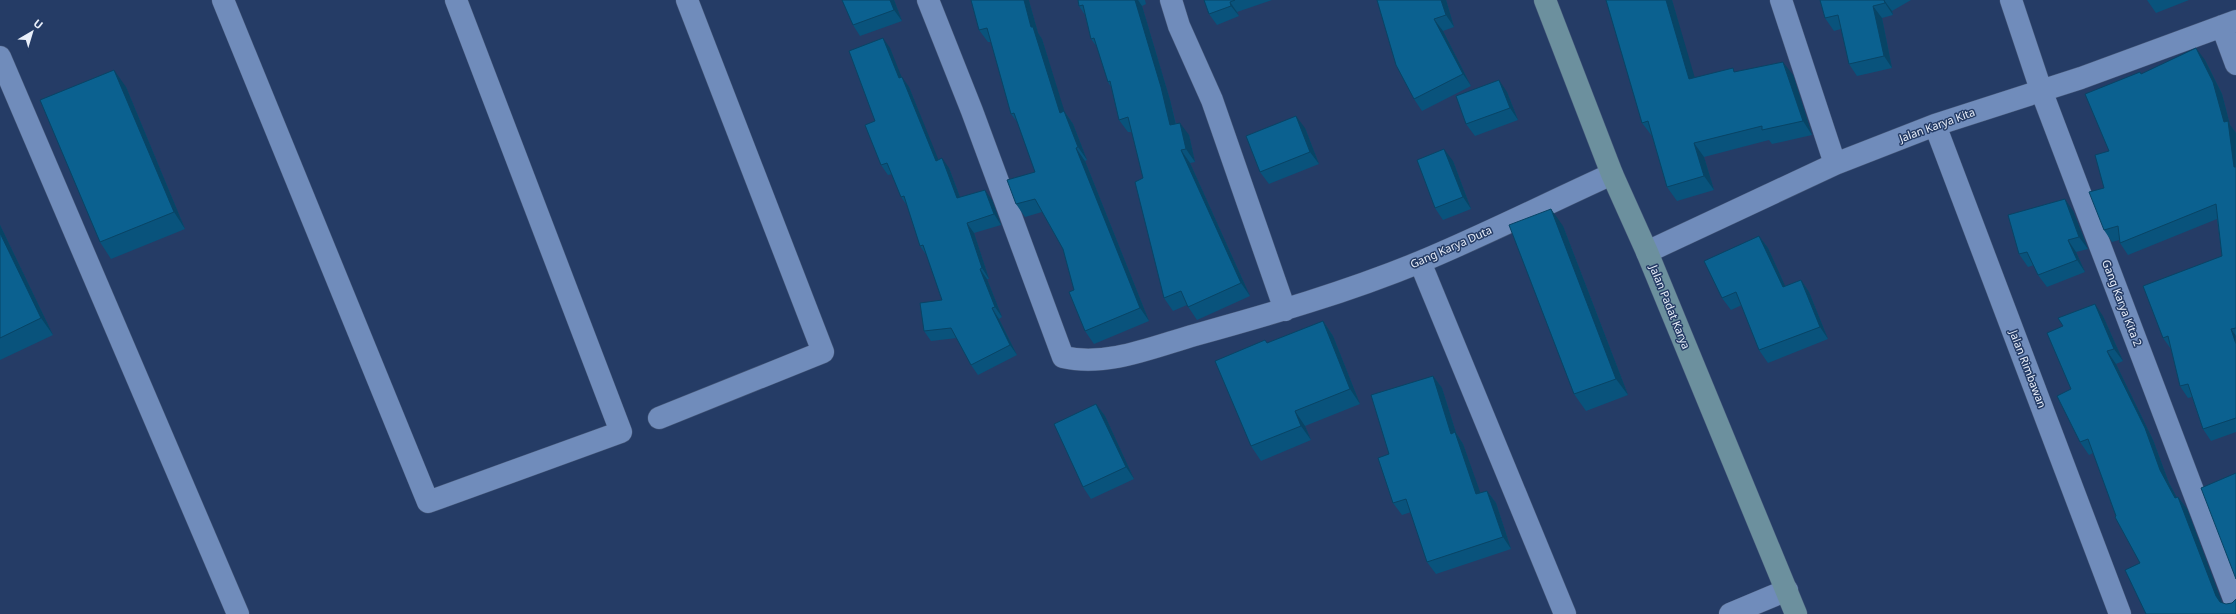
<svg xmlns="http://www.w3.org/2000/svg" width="2236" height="614" font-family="'Noto Sans',sans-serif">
  <rect width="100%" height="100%" fill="#253c66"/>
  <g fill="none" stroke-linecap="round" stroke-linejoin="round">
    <g stroke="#455778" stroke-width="23">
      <path id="street" d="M 223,0 L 428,502 L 621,432 L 456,0
        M 928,0 L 972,111 L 1063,357 C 1107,367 1153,347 1195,335 C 1271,314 1347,292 1420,262 C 1485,235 1548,203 1612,174
        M 1171,0 L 1179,26 L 1212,100 L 1285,310
        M 1781,0 L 1835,164
        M 2011,0 L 2041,90 L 2236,604
        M 2222,26 L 2236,64
        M 0,57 L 238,614
        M 1935,125 L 2120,614
        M 1647,252 L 1835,164 L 1935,125 L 2081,78 L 2236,21
        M 1420,262 L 1565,614
        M 659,418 L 823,352 L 687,0
        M 1730,614 L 1787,590"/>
    </g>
    <g stroke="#455778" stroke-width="23">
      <path id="secondary" d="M 1545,0 L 1612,174 L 1647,252 L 1796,614"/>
    </g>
    <use href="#street" stroke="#708cbb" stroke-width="22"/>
    <use href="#secondary" stroke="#6c909e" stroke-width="22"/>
  </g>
  <path fill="#09537c" d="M 842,0 L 894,0 L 902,21 L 860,36 L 853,25 Z
    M 1078,0 L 1145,0 L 1146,4 L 1142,6 L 1170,100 L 1176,124 L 1189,135 L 1195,162 L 1190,163 L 1250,296 L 1197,320 L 1187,305 L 1173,311 L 1164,298 L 1143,178 L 1132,132 L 1128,132 L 1119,120 L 1111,87 L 1108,82 L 1097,47 L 1091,39 L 1085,15 L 1079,6 Z
    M 1204,0 L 1272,0 L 1237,12 L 1239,16 L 1217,25 L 1209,14 Z
    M 1377,0 L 1446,0 L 1454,27 L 1443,31 L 1471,86 L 1422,111 L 1414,99 Z
    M 1606,0 L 1672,0 L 1694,78 L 1736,72 L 1793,75 L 1812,135 L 1772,144 L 1769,140 L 1704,157 L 1714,190 L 1677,201 L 1667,187 L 1652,136 L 1642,123 Z
    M 1820,0 L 1911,0 L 1892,11 L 1893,15 L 1882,18 L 1892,68 L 1857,76 L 1849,64 L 1841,29 L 1834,31 L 1825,18 Z
    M 2147,0 L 2189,0 L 2156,13 Z
    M 1029,1 L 1038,33 L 1042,39 L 1064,111 L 1073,124 L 1087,160 L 1085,161 L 1149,321 L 1094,344 L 1085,331 L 1063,249 L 1042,212 L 1025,217 L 1016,204 L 1035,172 L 1018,123 L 1011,114 L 991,42 L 988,42 L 979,30 Z
    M 890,48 L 901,77 L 909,87 L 938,160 L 949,168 L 960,197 L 992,200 L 1001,225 L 974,233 L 989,279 L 987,279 L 1002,317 L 999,319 L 1017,355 L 978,375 L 971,365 L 957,338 L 931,341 L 924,331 L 942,300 L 927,256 L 920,246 L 908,207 L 901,197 L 892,174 L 888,175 L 881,165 L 875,121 Z
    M 2205,60 L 2222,94 L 2230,125 L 2236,133 L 2236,432 L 2211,441 L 2203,429 L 2192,397 L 2188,398 L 2180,386 L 2171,349 L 2163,338 L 2222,256 L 2217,219 L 2128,255 L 2120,243 L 2119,240 L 2112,242 L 2104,230 L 2104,188 L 2109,151 L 2141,74 Z
    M 126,87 L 185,229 L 111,259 L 100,242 Z
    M 1507,92 L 1518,120 L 1475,136 L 1466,124 Z
    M 1305,128 L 1319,164 L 1269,184 L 1260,172 Z
    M 1453,161 L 1471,209 L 1443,220 L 1435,208 Z
    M 2073,211 L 2088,249 L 2076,252 L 2085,272 L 2047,287 L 2038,275 L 2034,265 L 2028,267 L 2019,254 Z
    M 0,225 L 53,335 L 0,360 Z
    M 1563,226 L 1628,395 L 1586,411 L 1574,394 Z
    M 1759,236 L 1768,248 L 1785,286 L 1801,280 L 1809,292 L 1828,339 L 1768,363 L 1759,350 L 1742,305 L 1731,310 L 1722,298 Z
    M 2103,316 L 2123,361 L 2116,364 L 2153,440 L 2169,483 L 2177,498 L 2178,497 L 2187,509 L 2222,603 L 2236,614 L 2140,563 L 2116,516 L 2093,453 L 2089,455 L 2080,442 L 2071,389 Z
    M 1323,321 L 1333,336 L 1360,404 L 1305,426 L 1311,440 L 1261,461 L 1251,446 L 1267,343 Z
    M 1433,376 L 1442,388 L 1456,433 L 1463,444 L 1480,493 L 1487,491 L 1496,503 L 1511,549 L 1436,574 L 1427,562 L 1411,512 L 1402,515 L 1393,503 L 1389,454 Z
    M 1096,404 L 1105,416 L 1134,479 L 1091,499 L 1083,487 Z"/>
  <path fill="#084465" d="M 890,0 L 894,0 L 902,21 L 894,10 Z
    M 1024,0 L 1029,0 L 1029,1 L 1038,33 L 1042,39 L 1069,126 L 1060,113 L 1031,27 Z
    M 1135,0 L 1138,0 L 1142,6 L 1170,100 L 1179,138 L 1170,125 Z
    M 1441,0 L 1446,0 L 1454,27 L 1446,15 Z
    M 1666,0 L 1672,0 L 1699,92 L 1689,79 Z
    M 1884,0 L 1892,11 L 1893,15 L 1885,3 Z
    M 1230,2 L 1237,12 L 1239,16 L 1231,6 Z
    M 1873,6 L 1882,18 L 1892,68 L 1884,56 Z
    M 1434,19 L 1443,31 L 1471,86 L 1463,74 Z
    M 883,38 L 890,48 L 906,88 L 899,78 Z
    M 2196,48 L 2205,60 L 2222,94 L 2230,125 L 2236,133 L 2236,171 L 2234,167 L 2224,122 Z
    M 1783,62 L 1793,75 L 1812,135 L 1803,121 Z
    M 114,70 L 126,87 L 185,229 L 174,212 Z
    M 902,77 L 909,87 L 943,171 L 936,161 Z
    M 1499,80 L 1507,92 L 1518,120 L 1510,108 Z
    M 1064,111 L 1073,124 L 1087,160 L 1078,147 Z
    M 1296,116 L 1305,128 L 1319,164 L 1310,152 Z
    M 1180,123 L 1189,135 L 1195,162 L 1186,149 Z
    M 1694,143 L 1704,157 L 1714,190 L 1704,176 Z
    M 1076,148 L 1085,161 L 1149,321 L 1140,308 Z
    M 1444,149 L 1453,161 L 1471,209 L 1463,197 Z
    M 1181,150 L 1190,163 L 1250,296 L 1241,283 Z
    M 942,158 L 949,168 L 964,208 L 957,198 Z
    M 985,190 L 992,200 L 1001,225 L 994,214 Z
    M 2065,199 L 2073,211 L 2088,249 L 2079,237 Z
    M 1551,209 L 1563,226 L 1628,395 L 1616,379 Z
    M 967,223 L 974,233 L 989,279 L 982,268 Z
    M 0,225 L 53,335 L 41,318 L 0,233 Z
    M 1759,236 L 1768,248 L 1791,299 L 1783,287 Z
    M 2068,240 L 2076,252 L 2085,272 L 2077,260 Z
    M 980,269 L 987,279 L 1002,317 L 995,307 Z
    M 1801,280 L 1809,292 L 1828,339 L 1820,327 Z
    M 2095,304 L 2103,316 L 2123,361 L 2114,349 Z
    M 992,308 L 999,319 L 1017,355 L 1010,345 Z
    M 1323,321 L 1333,336 L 1360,404 L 1350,389 Z
    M 2231,329 L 2236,336 L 2236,344 Z
    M 2107,351 L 2116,364 L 2153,440 L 2169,483 L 2182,507 L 2178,497 L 2187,509 L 2224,608 L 2216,596 Z
    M 1433,376 L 1442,388 L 1456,433 L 1463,444 L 1485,506 L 1476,494 L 1451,434 Z
    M 1096,404 L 1105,416 L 1134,479 L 1126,467 Z
    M 1295,411 L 1305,426 L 1311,440 L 1301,426 Z
    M 1487,491 L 1496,503 L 1511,549 L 1503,537 Z"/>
  <path fill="#0b6190" stroke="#084465" d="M 842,0 L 890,0 L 894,10 L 853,25 Z
    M 971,0 L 1024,0 L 1031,27 L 1033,27 L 1060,113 L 1064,111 L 1078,147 L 1076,148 L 1140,308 L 1085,331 L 1069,292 L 1074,290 L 1063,249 L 1035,199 L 1016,204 L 1007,180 L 1035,172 L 1014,113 L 1011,114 L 987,28 L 979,30 Z
    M 1078,0 L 1135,0 L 1161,87 L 1170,125 L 1180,123 L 1186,149 L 1181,150 L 1241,283 L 1188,307 L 1181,291 L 1164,298 L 1135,182 L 1143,178 L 1128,117 L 1119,120 L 1110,81 L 1108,82 L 1094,38 L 1091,39 L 1083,5 L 1079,6 Z
    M 1204,0 L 1235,0 L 1230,2 L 1231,6 L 1209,14 Z
    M 1377,0 L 1441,0 L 1446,15 L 1434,19 L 1463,74 L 1414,99 L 1396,65 Z
    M 1606,0 L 1666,0 L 1689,79 L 1733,68 L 1734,72 L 1783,62 L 1803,121 L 1762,130 L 1762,126 L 1694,143 L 1704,176 L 1667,187 L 1648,121 L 1642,123 Z
    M 1820,0 L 1884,0 L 1885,3 L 1873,6 L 1884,56 L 1849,64 L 1838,15 L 1825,18 Z
    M 883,38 L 899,78 L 902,77 L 936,161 L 942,158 L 957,198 L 985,190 L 994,214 L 967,223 L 982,268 L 980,269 L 995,307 L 992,308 L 1010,345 L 971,365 L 951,328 L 924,331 L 920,303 L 942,300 L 923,245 L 920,246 L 904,196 L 901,197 L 887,163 L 881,165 L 865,125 L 875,121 L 849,51 Z
    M 2196,48 L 2213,82 L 2224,122 L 2228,121 L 2234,167 L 2236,167 L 2236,328 L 2231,329 L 2236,344 L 2236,418 L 2203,429 L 2188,384 L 2180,386 L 2168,336 L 2163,338 L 2143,286 L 2222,256 L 2216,204 L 2120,243 L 2118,226 L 2104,230 L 2089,192 L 2104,188 L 2095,155 L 2109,151 L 2085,94 L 2140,72 L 2141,74 Z
    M 114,70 L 174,212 L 100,242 L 40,100 Z
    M 1499,80 L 1510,108 L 1466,124 L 1456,96 Z
    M 1296,116 L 1310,152 L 1260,172 L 1246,136 Z
    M 1444,149 L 1463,197 L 1435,208 L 1417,160 Z
    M 2065,199 L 2079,237 L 2068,240 L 2077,260 L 2038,275 L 2027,252 L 2019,254 L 2008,215 Z
    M 1551,209 L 1616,379 L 1574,394 L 1509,225 Z
    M 0,233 L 41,318 L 0,338 Z
    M 1759,236 L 1783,287 L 1801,280 L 1820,327 L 1759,350 L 1736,292 L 1722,298 L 1704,261 Z
    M 2095,304 L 2114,349 L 2107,351 L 2145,428 L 2160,470 L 2175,498 L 2178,497 L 2216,596 L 2220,602 L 2226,604 L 2232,603 L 2236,599 L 2236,614 L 2146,614 L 2125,570 L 2140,563 L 2115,517 L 2116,516 L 2088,439 L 2080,442 L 2057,396 L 2071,389 L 2047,333 L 2063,326 L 2058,318 Z
    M 1323,321 L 1350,389 L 1295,411 L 1301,426 L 1251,446 L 1215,361 L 1265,340 L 1267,343 Z
    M 1433,376 L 1451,434 L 1455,432 L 1476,494 L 1487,491 L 1503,537 L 1427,562 L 1406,499 L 1393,503 L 1378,458 L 1389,454 L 1371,395 Z
    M 1096,404 L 1126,467 L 1083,487 L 1054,424 Z
    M 2236,473 L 2236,579 L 2201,488 Z"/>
  <g text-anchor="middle" stroke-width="3" stroke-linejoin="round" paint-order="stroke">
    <g font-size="11" fill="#e9effa" stroke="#253c66">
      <text transform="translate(1937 125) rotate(-20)" y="4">Jalan Karya Kita</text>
      <text transform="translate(1451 247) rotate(-24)" y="4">Gang Karya Duta</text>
      <text transform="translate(2122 303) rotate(69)" y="4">Gang Karya Kita 2</text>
      <text transform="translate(1670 307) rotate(68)" y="4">Jalan Padat Karya</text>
      <text transform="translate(2028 369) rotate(69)" y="4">Jalan Rimbawan</text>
    </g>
  </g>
  <g transform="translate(32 32) rotate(38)" stroke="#253c66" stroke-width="3" paint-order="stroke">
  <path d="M0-3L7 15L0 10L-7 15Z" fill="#e9effa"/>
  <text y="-6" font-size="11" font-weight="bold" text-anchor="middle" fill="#e9effa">U</text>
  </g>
</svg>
